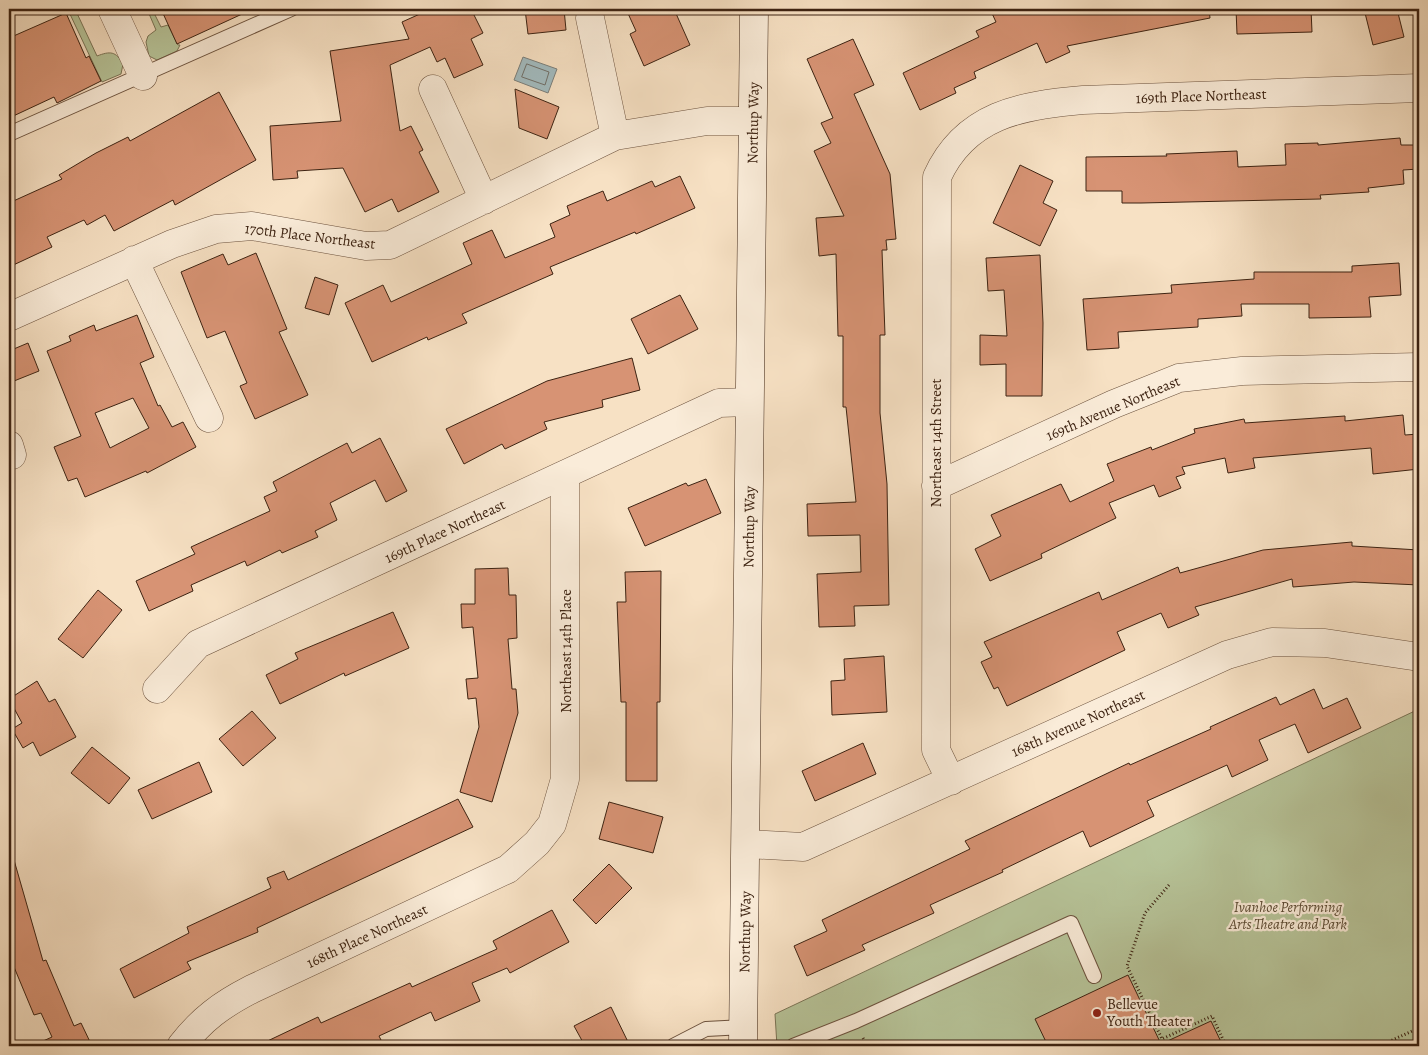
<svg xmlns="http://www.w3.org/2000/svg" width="1428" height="1055" font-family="Alegreya,serif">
  <rect width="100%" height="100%" fill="#f7e1c4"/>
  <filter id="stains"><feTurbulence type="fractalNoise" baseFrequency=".004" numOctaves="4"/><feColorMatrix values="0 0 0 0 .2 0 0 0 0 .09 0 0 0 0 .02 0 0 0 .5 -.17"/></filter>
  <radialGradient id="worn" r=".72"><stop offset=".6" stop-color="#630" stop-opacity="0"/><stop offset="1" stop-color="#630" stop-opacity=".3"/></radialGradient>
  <path fill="#b7c499" stroke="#7a7456" d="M 75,9 L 97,56 C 110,51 116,51 123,64 L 121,74 L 102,82 L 69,12 Z
    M 147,9 L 152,9 L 161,27 L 168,25 L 178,45 L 180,45 L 177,51 L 157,60 L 149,56 L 146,42 L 148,36 L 156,30 Z
    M 1419,709 L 1419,1046 L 777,1046 L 775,1014 Z"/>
  <path fill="#a2bbbf" stroke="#7a7e7a" d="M 523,57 L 557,69 L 548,93 L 514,80 Z"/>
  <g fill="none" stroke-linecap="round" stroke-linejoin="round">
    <path stroke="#706f68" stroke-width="1" d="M 527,64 L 549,72 L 545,85 L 522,77 Z"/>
  </g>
  <path fill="#d79374" stroke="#3d2312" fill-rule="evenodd" d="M 161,9 L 253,9 L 177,44 Z
    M 431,9 L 471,9 L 483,33 L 471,39 L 483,65 L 454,78 L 445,58 L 437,62 L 430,47 L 390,65 L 400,131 L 411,126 L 423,150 L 419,152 L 439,192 L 398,212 L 392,199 L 365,212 L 343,168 L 297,171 L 298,178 L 273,180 L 270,126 L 341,121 L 330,51 L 409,39 L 402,22 Z
    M 525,9 L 564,9 L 566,30 L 528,34 Z
    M 626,9 L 674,9 L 690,45 L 644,66 L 630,34 L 636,31 Z
    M 990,9 L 1209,9 L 1210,18 L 1067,46 L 1070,52 L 1046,63 L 1037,43 L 974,72 L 976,78 L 954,88 L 956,93 L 920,110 L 903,73 L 979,37 L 976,31 L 996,22 Z
    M 1236,9 L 1311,9 L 1312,32 L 1237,34 Z
    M 1364,9 L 1397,9 L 1404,37 L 1373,45 Z
    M 66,13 L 86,58 L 89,56 L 101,81 L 57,103 L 54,97 L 9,118 L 9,38 Z
    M 853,39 L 874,85 L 854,94 L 890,174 L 896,239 L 886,240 L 887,250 L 882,250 L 885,335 L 880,335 L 880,413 L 887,484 L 889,605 L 854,606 L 855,626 L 819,627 L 817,574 L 861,572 L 860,535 L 808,536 L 807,504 L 856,502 L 846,407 L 843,407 L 843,336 L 838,336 L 836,254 L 819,256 L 816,218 L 844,216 L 814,151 L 831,143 L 821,123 L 833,118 L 807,59 Z
    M 515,89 L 559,107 L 547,139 L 519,128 Z
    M 219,92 L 256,160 L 175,205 L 173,200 L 114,231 L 105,215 L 87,225 L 84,220 L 47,237 L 52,247 L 9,267 L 9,203 L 62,179 L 59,175 L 96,153 L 128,137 L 130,141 Z
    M 1400,138 L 1401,145 L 1419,145 L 1419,169 L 1403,170 L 1404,184 L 1368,188 L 1369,192 L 1320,195 L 1321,199 L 1141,203 L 1122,203 L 1122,191 L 1086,191 L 1086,157 L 1167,156 L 1166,154 L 1237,151 L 1238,167 L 1286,165 L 1285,144 L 1318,143 L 1318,145 Z
    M 1020,165 L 1053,181 L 1043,203 L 1057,210 L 1040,246 L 993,223 Z
    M 680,176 L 695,208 L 636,234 L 635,232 L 550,267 L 553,274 L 462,314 L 467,323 L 428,340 L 427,337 L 372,362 L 345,303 L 383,285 L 391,302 L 472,264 L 463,243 L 492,230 L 505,258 L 555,237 L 550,224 L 570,215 L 567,206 L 603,191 L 607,201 L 652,181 L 655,187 Z
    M 256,253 L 287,329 L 279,332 L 308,395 L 255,419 L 240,386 L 247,383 L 225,331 L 207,338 L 181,272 L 223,254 L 228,265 Z
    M 1040,255 L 1043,323 L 1042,396 L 1006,396 L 1006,364 L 980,365 L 980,335 L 1007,336 L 1004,290 L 988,291 L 986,258 Z
    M 1399,263 L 1401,295 L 1369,297 L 1371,317 L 1309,318 L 1309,304 L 1241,304 L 1242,316 L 1198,319 L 1198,327 L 1118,332 L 1119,348 L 1087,350 L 1083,299 L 1172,293 L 1171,285 L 1254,279 L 1254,272 L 1352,272 L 1352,266 Z
    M 315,277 L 338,285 L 329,315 L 305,308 Z
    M 680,295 L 698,329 L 648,354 L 631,319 Z
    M 137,315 L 154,357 L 140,363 L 158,406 L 160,405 L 172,427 L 183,422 L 196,447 L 147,473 L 146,471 L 85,497 L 77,478 L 68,481 L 54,447 L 81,436 L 47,351 L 71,341 L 69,336 L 94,325 L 96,331 ZM 133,398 L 149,428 L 110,448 L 95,413 Z
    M 28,343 L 39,371 L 9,383 L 9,351 Z
    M 632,358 L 640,390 L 602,400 L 603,407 L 544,422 L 547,429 L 505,449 L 502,444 L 464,464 L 446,429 L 547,381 Z
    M 1403,415 L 1405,435 L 1419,434 L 1419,469 L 1373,474 L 1371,448 L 1253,458 L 1255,468 L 1228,473 L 1225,458 L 1182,467 L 1185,474 L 1176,477 L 1181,488 L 1159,497 L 1154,485 L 1109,503 L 1116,518 L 1041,554 L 1042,558 L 990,581 L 975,549 L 1001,536 L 991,515 L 1061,484 L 1070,502 L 1114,481 L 1107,464 L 1151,447 L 1152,450 L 1195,433 L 1194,429 L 1244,419 L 1245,423 L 1345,416 L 1345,421 Z
    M 380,438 L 407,491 L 386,502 L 375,480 L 330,503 L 337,520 L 315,531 L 318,537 L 282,553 L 280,550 L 247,566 L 245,561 L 191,585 L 193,591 L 149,611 L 136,581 L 195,554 L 191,547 L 270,511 L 264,497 L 277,491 L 273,482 L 347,443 L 352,453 Z
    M 706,479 L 721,513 L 645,546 L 628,508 L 686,483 L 688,486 Z
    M 1352,542 L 1352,546 L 1419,550 L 1419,585 L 1354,582 L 1293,587 L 1292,579 L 1195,607 L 1199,615 L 1168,628 L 1161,613 L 1117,632 L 1125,650 L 1007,706 L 998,687 L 994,689 L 981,662 L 992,657 L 984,642 L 1099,592 L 1102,600 L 1178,567 L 1180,573 L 1263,550 Z
    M 508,568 L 509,595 L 516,595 L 517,638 L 508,639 L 512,689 L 516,689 L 518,713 L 492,802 L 460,792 L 479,727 L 476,698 L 468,699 L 466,679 L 478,678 L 473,627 L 462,628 L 461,604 L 475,604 L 475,569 Z
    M 661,571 L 660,702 L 657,702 L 657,781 L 626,781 L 626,702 L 621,702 L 617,602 L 626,602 L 625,572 Z
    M 98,590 L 122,610 L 83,658 L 58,639 Z
    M 393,612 L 409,648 L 345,676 L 344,673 L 280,704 L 266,675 L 298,659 L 295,653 Z
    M 884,656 L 887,712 L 832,715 L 831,681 L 845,680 L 844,659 Z
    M 37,681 L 49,702 L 55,699 L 76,737 L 40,756 L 33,742 L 23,748 L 12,729 L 22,723 L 9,699 Z
    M 1314,689 L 1323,709 L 1347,698 L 1361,728 L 1308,753 L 1295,724 L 1259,740 L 1268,760 L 1232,777 L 1227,765 L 1147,801 L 1154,816 L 1090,847 L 1083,831 L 1002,870 L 1003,872 L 930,905 L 934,913 L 862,945 L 865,950 L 807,976 L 794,946 L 827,931 L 822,920 L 970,849 L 965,841 L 1129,763 L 1130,765 L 1211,729 L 1210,727 L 1276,697 L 1280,705 Z
    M 252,711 L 276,738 L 243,766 L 219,739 Z
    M 863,743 L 876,774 L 815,801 L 802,771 Z
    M 92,747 L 130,778 L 109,804 L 71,773 Z
    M 199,762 L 212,792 L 152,819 L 138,790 Z
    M 458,799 L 473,827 L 257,928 L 258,932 L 187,962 L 191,969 L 134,998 L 120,969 L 189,933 L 187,927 L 271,888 L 267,878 L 284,871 L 288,880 Z
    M 609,802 L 663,817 L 653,853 L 599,839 Z
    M 14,860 L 43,961 L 46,960 L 74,1026 L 81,1023 L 92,1046 L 32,1046 L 52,1037 L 41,1013 L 34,1015 L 9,955 L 9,861 Z
    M 609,864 L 632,888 L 596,924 L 573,900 Z
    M 552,910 L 569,942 L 510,973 L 507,968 L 472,983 L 480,1001 L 435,1021 L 431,1012 L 379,1036 L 384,1046 L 257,1046 L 318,1017 L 321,1023 L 410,983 L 412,987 L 497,949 L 493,941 Z
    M 1128,975 L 1161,1044 L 1211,1021 L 1223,1046 L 1048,1046 L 1035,1019 Z
    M 611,1007 L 630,1046 L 585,1046 L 574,1026 Z"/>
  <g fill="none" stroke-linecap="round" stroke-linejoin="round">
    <g stroke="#6c523e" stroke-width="16">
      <path id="lane" d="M 9,134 L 291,9
        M 673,1046 L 706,1029 L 744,1027
        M 793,1046 L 856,1021 L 1071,923 L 1094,976"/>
    </g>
    <g stroke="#6c523e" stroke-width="29">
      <path id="street" d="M 112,9 L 143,76
        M 590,18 L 615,136
        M 433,89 L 484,200
        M 134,260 L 209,418
        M 9,317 L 172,244 L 216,229 L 252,226 L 366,246 L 390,245 L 615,136 L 707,121 L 752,121
        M 9,445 L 12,455
        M 936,486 L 1114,404 L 1179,378 L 1242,371 L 1419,367
        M 157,689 L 198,644 L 719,403 L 749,402
        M 951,781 L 936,750 L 937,177 C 965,115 1021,105 1083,100 L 1419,88
        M 746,844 L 803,847 L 1227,655 L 1272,642 L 1325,643 L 1419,657
        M 181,1046 C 202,1019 221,1005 252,989 L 508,869 L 537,843 L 552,824 L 565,779 L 565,475"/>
    </g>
    <g stroke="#3d2312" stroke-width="29">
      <path id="secondary" d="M 743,1046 L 754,9"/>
    </g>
    <path stroke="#3d2312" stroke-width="3" stroke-dasharray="1 2.5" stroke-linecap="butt" d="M 1169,885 L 1145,913 L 1127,966 L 1162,1039 L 1212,1016 L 1226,1046
      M 863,1038 L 867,1046
      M 1379,1046 L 1419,1028"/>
    <use href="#lane" stroke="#faecd9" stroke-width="14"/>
    <use href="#street" stroke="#faecd9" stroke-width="28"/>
    <use href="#secondary" stroke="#faecd9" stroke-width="28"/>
  </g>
  <circle fill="#8f2418" stroke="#faecd9" stroke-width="2" cx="1097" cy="1013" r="5"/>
  <g text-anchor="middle" stroke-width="4.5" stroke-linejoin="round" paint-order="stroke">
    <g font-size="15" fill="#3d2312" stroke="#faecd9">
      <text transform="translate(1201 96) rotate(-2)" y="5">169th Place Northeast</text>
      <text transform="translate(753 123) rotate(-89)" y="5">Northup Way</text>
      <text transform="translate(310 236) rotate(7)" y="5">170th Place Northeast</text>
      <text transform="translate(1113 408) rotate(-23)" y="5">169th Avenue Northeast</text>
      <text transform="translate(936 443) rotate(-90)" y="5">Northeast 14th Street</text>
      <text transform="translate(749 527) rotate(-89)" y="5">Northup Way</text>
      <text transform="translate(445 531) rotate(-25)" y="5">169th Place Northeast</text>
      <text transform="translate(566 651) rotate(-90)" y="5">Northeast 14th Place</text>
      <text transform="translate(1078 723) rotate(-24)" y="5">168th Avenue Northeast</text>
      <text transform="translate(745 932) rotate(-89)" y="5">Northup Way</text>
      <text transform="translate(367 936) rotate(-25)" y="5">168th Place Northeast</text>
    </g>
    <g font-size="15" font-style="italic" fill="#5c4b34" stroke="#faecd9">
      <text x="1288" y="912">Ivanhoe Performing<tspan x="1288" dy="17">Arts Theatre and Park</tspan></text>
    </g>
    <g font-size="15" fill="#3d2312" stroke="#faecd9" text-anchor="start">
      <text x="1107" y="1009">Bellevue<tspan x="1107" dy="17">Youth Theater</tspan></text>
    </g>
  </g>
  <rect width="1428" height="1055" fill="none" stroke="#f7e1c4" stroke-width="30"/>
  <rect x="10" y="10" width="1408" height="1035" fill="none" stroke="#3d2312" stroke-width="2.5"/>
  <rect x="15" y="15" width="1398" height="1025" fill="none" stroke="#3d2312"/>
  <rect width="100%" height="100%" filter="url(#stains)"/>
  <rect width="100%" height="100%" fill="url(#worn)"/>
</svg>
